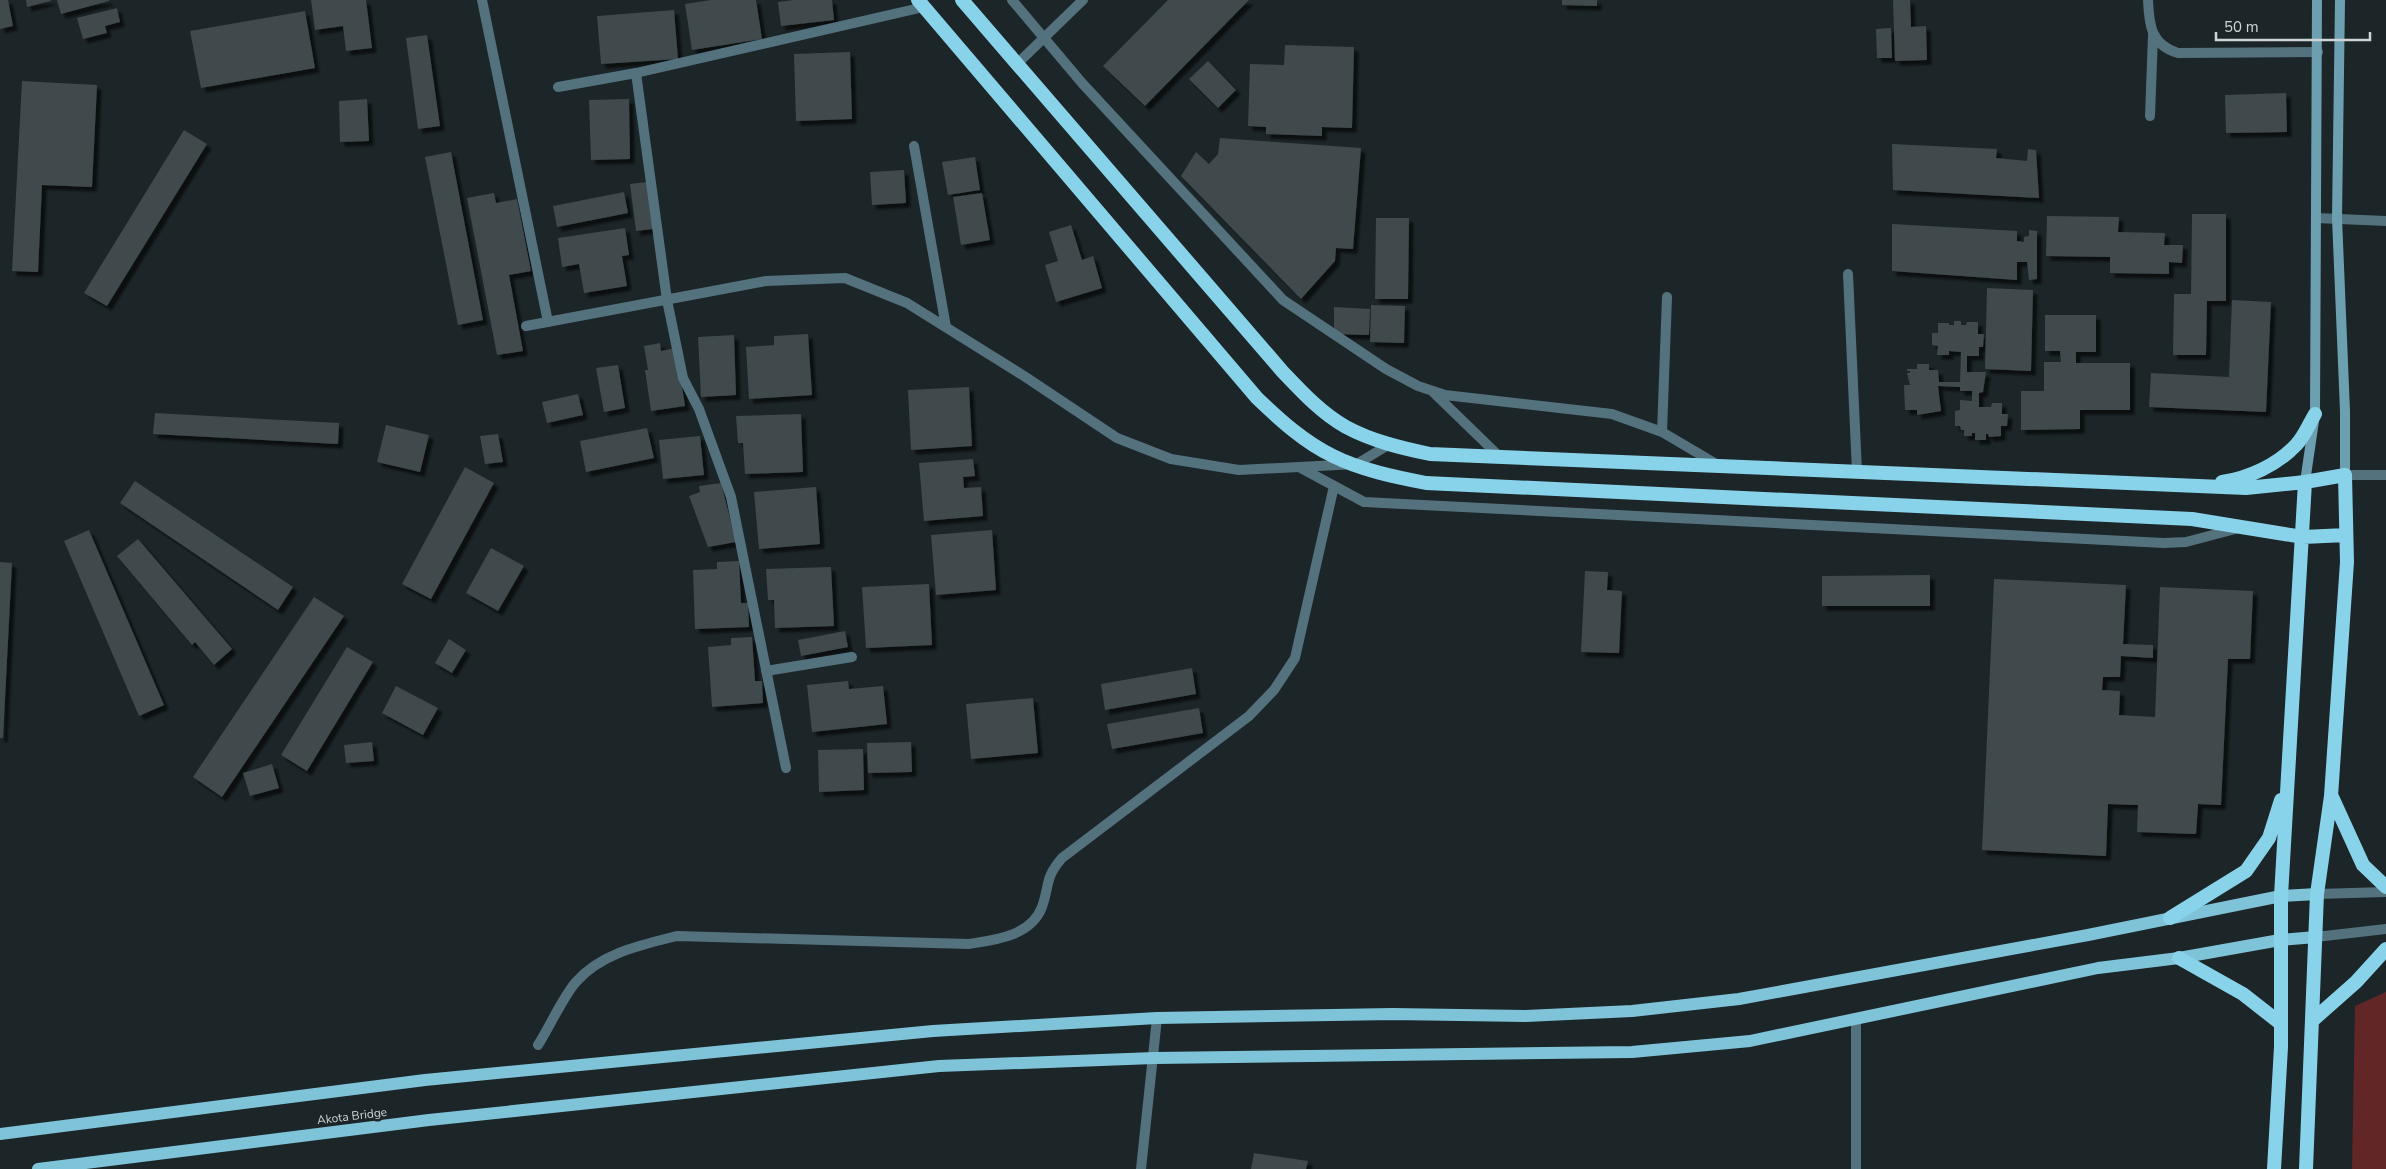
<svg xmlns="http://www.w3.org/2000/svg" width="2386" height="1169" font-family="'Nunito Sans',sans-serif">
  <defs>
    <filter id="shadow"><feDropShadow dx="4.5" dy="4.5" stdDeviation="1" flood-color="#0009"/></filter>
  </defs>
  <rect width="100%" height="100%" fill="#1c2528"/>
  <path fill="#622626" d="M 2386,992 L 2386,1169 L 2352,1169 L 2355,1006 Z"/>
  <path fill="#3f494c" filter="url(#shadow)" d="M 0,0 L 8,0 L 13,26 L 0,29 Z
    M 26,0 L 51,0 L 51,1 L 27,7 Z
    M 57,0 L 109,0 L 109,1 L 61,14 Z
    M 311,0 L 366,0 L 372,48 L 346,51 L 343,26 L 315,30 Z
    M 711,0 L 756,0 L 762,39 L 692,50 L 685,4 Z
    M 793,0 L 832,0 L 834,20 L 781,26 L 778,2 Z
    M 1168,0 L 1249,0 L 1145,106 L 1103,66 Z
    M 1562,0 L 1597,0 L 1597,6 L 1562,5 Z
    M 1893,0 L 1910,0 L 1911,27 L 1926,26 L 1927,60 L 1895,61 Z
    M 117,8 L 120,22 L 105,26 L 107,33 L 83,39 L 77,18 Z
    M 674,10 L 678,59 L 601,64 L 597,16 Z
    M 305,11 L 315,68 L 201,88 L 190,31 Z
    M 1891,28 L 1892,58 L 1877,58 L 1876,29 Z
    M 427,35 L 440,126 L 418,129 L 406,38 Z
    M 1285,45 L 1354,47 L 1352,128 L 1322,127 L 1322,136 L 1266,134 L 1266,127 L 1248,126 L 1250,64 L 1284,65 Z
    M 850,52 L 852,119 L 796,121 L 794,54 Z
    M 1208,61 L 1236,90 L 1218,108 L 1189,79 Z
    M 22,81 L 97,85 L 92,187 L 42,185 L 38,272 L 12,271 Z
    M 2286,93 L 2287,132 L 2226,133 L 2225,95 Z
    M 367,99 L 369,141 L 340,142 L 339,101 Z
    M 629,99 L 630,159 L 591,160 L 589,100 Z
    M 184,130 L 207,144 L 107,306 L 84,293 Z
    M 1220,138 L 1361,148 L 1353,249 L 1336,248 L 1335,261 L 1301,299 L 1181,176 L 1196,152 L 1209,164 L 1218,154 Z
    M 1892,144 L 1997,149 L 1996,158 L 2027,161 L 2028,149 L 2036,150 L 2039,198 L 1893,190 Z
    M 451,152 L 483,320 L 458,325 L 425,157 Z
    M 975,157 L 980,190 L 948,195 L 942,162 Z
    M 904,170 L 906,203 L 872,205 L 870,172 Z
    M 647,182 L 653,229 L 636,231 L 630,184 Z
    M 624,192 L 628,213 L 557,227 L 553,206 Z
    M 494,193 L 496,203 L 517,199 L 531,271 L 509,275 L 523,351 L 497,355 L 467,198 Z
    M 982,193 L 990,240 L 961,245 L 953,197 Z
    M 2192,214 L 2226,214 L 2226,301 L 2207,301 L 2206,355 L 2173,355 L 2174,294 L 2191,294 Z
    M 2047,216 L 2119,217 L 2118,232 L 2165,233 L 2164,245 L 2183,245 L 2182,263 L 2169,262 L 2169,274 L 2110,273 L 2110,257 L 2046,256 Z
    M 1376,218 L 1409,218 L 1408,299 L 1375,299 Z
    M 1892,224 L 2017,231 L 2017,241 L 2024,242 L 2024,237 L 2029,236 L 2029,230 L 2037,231 L 2037,279 L 2029,280 L 2027,262 L 2017,262 L 2017,280 L 1892,271 Z
    M 1071,225 L 1082,260 L 1093,256 L 1102,288 L 1056,302 L 1045,265 L 1058,261 L 1049,232 Z
    M 625,228 L 629,255 L 622,256 L 627,286 L 584,293 L 579,264 L 562,267 L 558,238 Z
    M 1987,288 L 2033,290 L 2031,371 L 1985,369 Z
    M 2232,300 L 2271,302 L 2266,412 L 2149,407 L 2151,373 L 2229,377 Z
    M 1371,305 L 1405,306 L 1404,343 L 1370,342 Z
    M 1334,307 L 1370,309 L 1369,335 L 1334,334 Z
    M 2045,315 L 2096,315 L 2096,352 L 2076,352 L 2076,363 L 2130,363 L 2130,410 L 2080,410 L 2080,429 L 2021,430 L 2021,391 L 2044,391 L 2044,362 L 2061,362 L 2060,351 L 2045,351 Z
    M 1954,321 L 1961,321 L 1961,325 L 1966,325 L 1967,322 L 1978,322 L 1978,334 L 1984,334 L 1983,347 L 1979,347 L 1979,356 L 1967,356 L 1967,372 L 1986,372 L 1983,392 L 1979,393 L 1979,407 L 1991,407 L 1992,403 L 2002,403 L 2002,414 L 2008,414 L 2007,426 L 2001,426 L 2001,436 L 1989,437 L 1988,434 L 1986,434 L 1986,440 L 1975,440 L 1975,433 L 1972,433 L 1972,436 L 1964,436 L 1964,430 L 1961,430 L 1960,426 L 1955,426 L 1955,411 L 1960,410 L 1960,400 L 1972,401 L 1972,391 L 1960,391 L 1960,387 L 1938,386 L 1941,411 L 1917,415 L 1917,410 L 1905,410 L 1904,385 L 1910,385 L 1907,373 L 1910,373 L 1910,371 L 1907,371 L 1907,369 L 1917,369 L 1917,364 L 1929,364 L 1929,370 L 1938,370 L 1939,382 L 1960,382 L 1961,352 L 1949,351 L 1949,355 L 1937,355 L 1938,346 L 1932,345 L 1932,333 L 1938,333 L 1938,323 L 1949,323 L 1949,325 L 1954,325 Z
    M 808,334 L 812,395 L 749,399 L 746,347 L 774,345 L 774,336 Z
    M 734,335 L 736,395 L 701,397 L 698,337 Z
    M 660,343 L 661,351 L 676,348 L 685,406 L 651,411 L 645,370 L 648,370 L 644,346 Z
    M 618,365 L 625,408 L 604,412 L 596,368 Z
    M 969,387 L 972,446 L 911,450 L 908,390 Z
    M 578,394 L 583,415 L 547,423 L 542,402 Z
    M 155,413 L 339,423 L 338,444 L 153,434 Z
    M 801,414 L 803,472 L 745,474 L 743,443 L 738,443 L 736,416 Z
    M 386,425 L 429,435 L 420,472 L 377,462 Z
    M 647,428 L 654,458 L 586,472 L 580,441 Z
    M 498,434 L 503,462 L 485,464 L 480,436 Z
    M 700,436 L 704,475 L 663,479 L 659,440 Z
    M 973,459 L 975,476 L 963,477 L 964,488 L 981,487 L 983,516 L 924,521 L 919,463 Z
    M 465,467 L 494,483 L 431,599 L 402,584 Z
    M 135,481 L 293,587 L 278,610 L 120,503 Z
    M 721,483 L 736,542 L 708,547 L 689,496 L 700,492 L 699,486 Z
    M 816,487 L 820,544 L 759,549 L 754,492 Z
    M 89,530 L 164,705 L 139,716 L 64,541 Z
    M 992,530 L 996,590 L 936,595 L 931,535 Z
    M 138,539 L 232,649 L 214,665 L 195,642 L 192,645 L 117,556 Z
    M 491,548 L 524,566 L 498,611 L 466,593 Z
    M 739,561 L 741,603 L 748,603 L 749,627 L 695,629 L 693,570 L 717,569 L 717,562 Z
    M 0,562 L 12,563 L 3,738 L 0,738 Z
    M 831,567 L 834,626 L 775,628 L 774,600 L 768,600 L 766,569 Z
    M 1585,571 L 1608,572 L 1607,590 L 1622,591 L 1619,653 L 1581,652 Z
    M 1930,575 L 1930,606 L 1822,606 L 1822,576 Z
    M 1994,579 L 2126,585 L 2123,644 L 2153,645 L 2153,658 L 2121,656 L 2120,677 L 2103,677 L 2102,690 L 2120,691 L 2119,715 L 2155,717 L 2160,587 L 2253,591 L 2250,659 L 2228,659 L 2221,805 L 2198,804 L 2196,834 L 2137,832 L 2138,805 L 2108,804 L 2106,856 L 1982,850 Z
    M 929,584 L 932,645 L 866,648 L 862,587 Z
    M 314,597 L 344,616 L 222,797 L 193,777 Z
    M 845,631 L 848,647 L 801,656 L 798,640 Z
    M 752,637 L 755,681 L 762,681 L 763,703 L 712,707 L 708,647 L 731,645 L 731,638 Z
    M 449,639 L 466,650 L 452,673 L 435,663 Z
    M 347,647 L 373,662 L 307,771 L 281,755 Z
    M 1192,668 L 1196,694 L 1105,710 L 1101,684 Z
    M 848,681 L 849,689 L 883,686 L 887,724 L 812,732 L 807,685 Z
    M 396,686 L 438,708 L 423,735 L 382,713 Z
    M 1033,698 L 1038,753 L 971,759 L 966,704 Z
    M 1199,708 L 1203,733 L 1112,749 L 1107,724 Z
    M 372,742 L 374,761 L 346,763 L 344,745 Z
    M 911,742 L 912,772 L 868,773 L 867,743 Z
    M 863,749 L 864,790 L 819,792 L 818,750 Z
    M 272,764 L 279,788 L 250,796 L 243,773 Z
    M 1254,1153 L 1308,1161 L 1306,1169 L 1251,1169 Z"/>
  <g fill="none" stroke-linecap="round" stroke-linejoin="round">
    <path stroke="#53727d" stroke-width="10" d="M 1012,0 L 1082,83 L 1283,300 L 1386,369 L 1418,386 L 1445,395 L 1612,414 L 1662,432 L 1718,465
      M 2148,0 C 2149,25 2151,45 2178,53 L 2318,52
      M 1434,393 L 1500,457
      M 1662,432 L 1667,297
      M 1299,467 L 1364,502 L 2164,543 L 2186,542 L 2239,528
      M 538,1045 C 549,1028 564,995 576,982 C 601,953 641,945 677,936 L 969,944 C 995,940 1031,936 1042,907 C 1050,885 1044,879 1062,858 L 1249,716 L 1274,690 L 1295,658 L 1334,486
      M 1141,1169 L 1157,1018
      M 1856,1169 L 1856,1020"/>
    <path stroke="#53727d" stroke-width="10" d="M 482,0 L 548,322
      M 1017,64 L 1083,0
      M 636,73 L 667,300 L 683,378 L 699,409 L 731,497 L 786,768
      M 558,87 L 636,73 L 924,7
      M 2150,116 L 2153,35
      M 914,146 L 946,327
      M 2316,218 L 2386,221
      M 1848,274 L 1857,472
      M 526,326 L 766,281 L 845,278 L 907,303 L 1024,376 L 1117,438 L 1171,459 L 1239,470 L 1357,464 L 1388,445
      M 2345,475 L 2386,475
      M 766,671 L 852,657"/>
    <path stroke="#53727d" stroke-width="10" d="M 2317,894 L 2386,892
      M 2316,937 L 2386,929"/>
    <path stroke="#6ca0b0" stroke-width="10" d="M 2340,0 L 2337,218 L 2345,411 L 2345,475
      M 2305,482 L 2315,414 L 2317,0"/>
    <path stroke="#7fc3d8" stroke-width="12" d="M 0,1134 L 425,1080 L 933,1031 L 1157,1018 L 1393,1014 L 1526,1016 L 1632,1011 L 1739,999 L 2088,935 L 2281,896 L 2317,894
      M 38,1169 L 429,1120 L 939,1066 L 1154,1058 L 1632,1052 L 1750,1041 L 2098,968 L 2179,958 L 2280,940 L 2316,937"/>
    <path stroke="#88d3ea" stroke-width="14" d="M 918,0 L 1257,398 C 1280,420 1304,442 1333,456 C 1361,470 1395,477 1426,483 L 2192,519 L 2303,537 L 2346,535
      M 962,0 L 1282,371 C 1301,391 1321,413 1346,427 C 1372,441 1401,448 1430,454 L 2246,488 L 2305,482 L 2345,475 L 2347,562 L 2331,796 L 2317,894 L 2306,1169
      M 2222,482 C 2249,478 2277,465 2296,445 C 2304,437 2309,424 2315,414
      M 2332,797 L 2363,865 L 2386,887
      M 2170,918 L 2246,871 L 2269,838 L 2281,800
      M 2179,958 L 2243,994 L 2280,1023
      M 2313,1020 L 2356,982 L 2386,949
      M 2274,1169 L 2281,1047 L 2281,896 L 2305,482"/>
  </g>
  <g text-anchor="middle" stroke-width="5" stroke-linejoin="round" paint-order="stroke">
    <g font-size="12" fill="#cfd5d7" stroke="#1c2528">
      <text transform="translate(352 1116) rotate(-7)" y="4">Akota Bridge</text>
    </g>
  </g>
  <path d="M2216 32v8h154v-8" fill="none" stroke="#cfd5d7" stroke-width="2.5"/>
  <text x="2224" y="32" font-size="15" fill="#cfd5d7" stroke="#1c2528" stroke-width="4" paint-order="stroke">50 m</text>
</svg>
